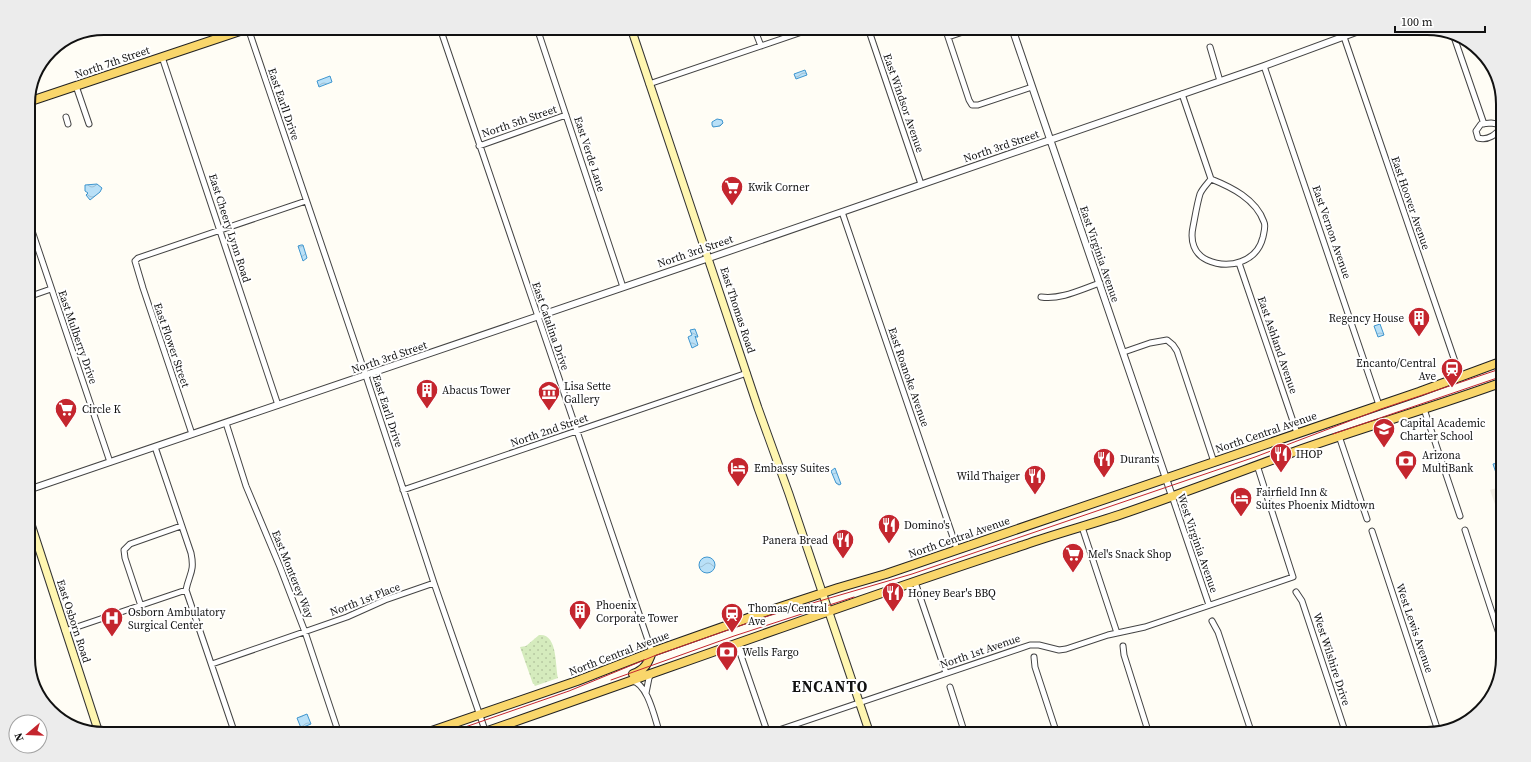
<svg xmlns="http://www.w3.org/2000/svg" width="1531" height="762" font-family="'Source Serif 4',serif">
  <defs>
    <pattern id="grass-dots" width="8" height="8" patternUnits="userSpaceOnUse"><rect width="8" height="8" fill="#d5ebbd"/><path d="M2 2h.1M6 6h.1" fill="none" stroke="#b6c8a1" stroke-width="1.8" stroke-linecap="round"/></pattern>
    <pattern id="water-waves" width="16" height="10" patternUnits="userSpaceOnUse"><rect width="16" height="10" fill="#b9e0f7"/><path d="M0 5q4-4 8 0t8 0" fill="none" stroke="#9ebfd3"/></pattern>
  </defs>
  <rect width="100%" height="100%" fill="#fffdf5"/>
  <path fill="url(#grass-dots)" d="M 539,635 C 558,633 555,666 558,678 L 535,686 L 534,684 L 533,684 L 520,647 L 526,646 Z"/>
  <path fill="#f1ede2" d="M 1503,486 L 1503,527 L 1490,490 Z"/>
  <path fill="url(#water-waves)" stroke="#3f96cf" d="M 805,70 L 807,75 L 796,79 L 794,74 Z
    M 330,76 L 332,82 L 319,87 L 317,81 Z
    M 717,119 L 722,120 L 723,123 L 720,126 L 713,127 L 712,125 L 712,122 Z
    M 97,184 L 102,188 L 100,192 L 90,200 L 86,195 L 88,193 L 85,191 L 85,185 Z
    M 301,245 L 303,245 L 307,258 L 303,261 L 298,246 Z
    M 1380,324 L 1384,335 L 1378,337 L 1374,326 Z
    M 695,329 L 698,337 L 696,337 L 695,336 L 698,345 L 692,348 L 688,337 L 692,335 L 690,330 Z
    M 1497,463 L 1503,480 L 1499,482 L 1493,464 Z
    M 835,468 L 841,484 L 839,485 L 836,483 L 831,471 Z
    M699 565a8 8 0 1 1 16 0a8 8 0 1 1-16 0Z
    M 307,714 L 311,724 L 301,728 L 297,718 Z"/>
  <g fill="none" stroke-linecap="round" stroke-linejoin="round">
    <g stroke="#444" stroke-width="7">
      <path id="minor" d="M 248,28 L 366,376 L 434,583 L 486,733
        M 440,28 L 652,652
        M 537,28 L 623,287
        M 754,28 L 761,46
        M 868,28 L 921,184
        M 945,28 L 969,100 L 972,105 L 978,105 L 1032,87
        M 1453,34 L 1484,124
        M 948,37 L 975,28
        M 1344,37 L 1460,376
        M 1210,47 L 1220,81
        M 162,57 L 278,405
        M 1264,66 L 1379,405
        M 649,84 L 802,32 L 810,28
        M 76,86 L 89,124
        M 1182,94 L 1211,179 C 1231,187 1256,199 1264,222 C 1266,226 1264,232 1263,237 C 1257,262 1229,270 1207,260 C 1194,254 1190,241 1193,227 C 1195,217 1197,204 1200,194 C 1202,189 1207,184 1211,179
        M 66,117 L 68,124
        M 1503,125 L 1491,123 L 1481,124 L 1476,131 L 1478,138 C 1489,141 1496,134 1503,126
        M 479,146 L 566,115
        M 842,212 L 957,549
        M 28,219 L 110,462
        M 1239,263 L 1297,433
        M 28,297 L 51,289
        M 1041,297 C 1061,300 1082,289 1100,283
        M 1124,352 L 1150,343 L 1167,340 L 1173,345 L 1177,351 L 1214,462
        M 1424,409 L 1460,516
        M 226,423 L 246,486 L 280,567 L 305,632 L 339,734
        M 192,434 L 143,288 L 135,261 L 138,258 L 306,201
        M 1339,436 L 1367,519
        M 155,447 L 191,553 C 195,572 189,574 186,590 L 235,734
        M 403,490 L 747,373
        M 1172,496 L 1209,605
        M 1082,527 L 1117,633
        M 1465,530 L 1503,646
        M 1372,531 L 1438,731
        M 915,582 L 946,673
        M 1296,592 L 1302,601 L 1346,734
        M 141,606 L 125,558 L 124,550 L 130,544 L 181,526
        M 1212,621 L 1218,632 L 1252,734
        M 65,631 L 186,590
        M 737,644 L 768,734
        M 1123,646 L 1124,655 L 1149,734
        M 1034,657 L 1035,667 L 1057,734
        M 212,664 L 347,617 L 385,600 L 434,583
        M 632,681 C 648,683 655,720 660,734
        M 950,687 L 965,734
        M 646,693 L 649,678 L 652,673
        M 767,734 L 1030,645 L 1039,645 L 1059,650 L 1066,649 L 1108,635 L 1145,627 L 1293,577 L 1257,465"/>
    </g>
    <g stroke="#444" stroke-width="8">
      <path id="tertiary" d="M 1012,28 L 1172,496
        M 28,490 L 709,258 L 1264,66 L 1367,28"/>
    </g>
    <g stroke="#333" stroke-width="9">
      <path id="secondary" d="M 631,28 L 758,408 L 789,494 L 870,734
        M 28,515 L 99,733"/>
    </g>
    <g stroke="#222" stroke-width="10">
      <path id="primary" d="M 28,102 L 249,28
        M 633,674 C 645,670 648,663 652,652
        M 423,734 L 577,681 L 652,652 L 768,611 L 838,588 L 886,574 L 1419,392 L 1503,361
        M 479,734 C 661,671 841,605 1024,545 C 1058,533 1093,524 1128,512 C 1186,492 1244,470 1302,449 C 1368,426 1437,406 1503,382"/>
    </g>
    <use href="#minor" stroke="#fff" stroke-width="5"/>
    <use href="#tertiary" stroke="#fff" stroke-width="6"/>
    <use href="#secondary" stroke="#fff6b0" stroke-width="7"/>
    <use href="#primary" stroke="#f9d66b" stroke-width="8"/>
    <path stroke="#c4262e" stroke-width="1" d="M 1333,434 L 1503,376
      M 611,680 L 734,636 L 854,597
      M 445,734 L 569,691 L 654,656 L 768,616 L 912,574 L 1255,457 L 1381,409 L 1503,368"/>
  </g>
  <defs>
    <g id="supermarket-pin" transform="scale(1.15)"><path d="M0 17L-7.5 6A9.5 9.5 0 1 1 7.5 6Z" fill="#c4262e" stroke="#fff"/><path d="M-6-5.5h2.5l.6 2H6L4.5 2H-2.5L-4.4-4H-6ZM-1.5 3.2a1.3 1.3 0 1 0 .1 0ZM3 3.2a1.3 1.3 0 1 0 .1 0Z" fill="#fff"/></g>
    <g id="building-pin" transform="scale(1.15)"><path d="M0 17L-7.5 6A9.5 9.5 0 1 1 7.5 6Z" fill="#c4262e" stroke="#fff"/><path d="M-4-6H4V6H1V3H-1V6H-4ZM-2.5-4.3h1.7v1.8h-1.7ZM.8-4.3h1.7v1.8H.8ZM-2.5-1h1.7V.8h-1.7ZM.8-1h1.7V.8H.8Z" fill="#fff"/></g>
    <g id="station-pin" transform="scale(1.15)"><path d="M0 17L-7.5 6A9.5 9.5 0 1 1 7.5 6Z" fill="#c4262e" stroke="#fff"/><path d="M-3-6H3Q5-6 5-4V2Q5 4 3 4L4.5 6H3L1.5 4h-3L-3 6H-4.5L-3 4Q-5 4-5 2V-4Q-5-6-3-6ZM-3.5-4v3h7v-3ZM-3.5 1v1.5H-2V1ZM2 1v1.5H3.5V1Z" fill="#fff"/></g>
    <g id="museum-pin" transform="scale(1.15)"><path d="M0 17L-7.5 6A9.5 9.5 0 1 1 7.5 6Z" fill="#c4262e" stroke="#fff"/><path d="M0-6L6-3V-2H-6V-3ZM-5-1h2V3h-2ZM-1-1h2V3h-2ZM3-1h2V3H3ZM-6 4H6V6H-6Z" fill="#fff"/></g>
    <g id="school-pin" transform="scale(1.15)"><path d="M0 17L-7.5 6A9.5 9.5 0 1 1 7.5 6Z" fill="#c4262e" stroke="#fff"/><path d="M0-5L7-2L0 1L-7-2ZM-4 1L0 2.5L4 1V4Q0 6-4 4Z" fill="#fff"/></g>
    <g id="restaurant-pin" transform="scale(1.15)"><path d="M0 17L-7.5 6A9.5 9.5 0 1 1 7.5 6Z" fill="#c4262e" stroke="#fff"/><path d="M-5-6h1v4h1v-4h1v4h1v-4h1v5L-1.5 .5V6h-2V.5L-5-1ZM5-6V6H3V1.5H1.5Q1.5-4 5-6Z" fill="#fff"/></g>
    <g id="bank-pin" transform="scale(1.15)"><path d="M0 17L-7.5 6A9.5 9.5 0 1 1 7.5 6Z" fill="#c4262e" stroke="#fff"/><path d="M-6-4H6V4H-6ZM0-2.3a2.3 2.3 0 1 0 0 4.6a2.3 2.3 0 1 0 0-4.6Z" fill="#fff"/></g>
    <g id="hotel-pin" transform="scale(1.15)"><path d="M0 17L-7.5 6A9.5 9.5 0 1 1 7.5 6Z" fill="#c4262e" stroke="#fff"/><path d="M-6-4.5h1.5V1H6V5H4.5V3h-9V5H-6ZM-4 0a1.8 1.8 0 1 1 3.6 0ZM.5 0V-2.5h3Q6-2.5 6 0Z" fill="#fff"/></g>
    <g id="hospital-pin" transform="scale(1.15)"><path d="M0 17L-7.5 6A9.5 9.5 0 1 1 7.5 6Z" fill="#c4262e" stroke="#fff"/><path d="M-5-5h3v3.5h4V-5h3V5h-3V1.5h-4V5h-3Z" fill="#fff"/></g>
  </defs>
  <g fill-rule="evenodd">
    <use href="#supermarket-pin" x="732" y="187"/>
    <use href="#building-pin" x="1419" y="318"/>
    <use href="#station-pin" x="1452" y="369"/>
    <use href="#building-pin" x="427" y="390"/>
    <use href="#museum-pin" x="549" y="392"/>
    <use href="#supermarket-pin" x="66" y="409"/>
    <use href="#school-pin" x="1384" y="429"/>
    <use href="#restaurant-pin" x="1281" y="454"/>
    <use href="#restaurant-pin" x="1104" y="459"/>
    <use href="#bank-pin" x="1406" y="461"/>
    <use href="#hotel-pin" x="738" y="468"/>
    <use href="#restaurant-pin" x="1035" y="476"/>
    <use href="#hotel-pin" x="1241" y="498"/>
    <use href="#restaurant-pin" x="889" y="525"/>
    <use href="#restaurant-pin" x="843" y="540"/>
    <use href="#supermarket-pin" x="1073" y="554"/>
    <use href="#restaurant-pin" x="893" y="593"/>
    <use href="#building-pin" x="580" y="611"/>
    <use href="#station-pin" x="732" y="614"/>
    <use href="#hospital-pin" x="112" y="618"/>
    <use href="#bank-pin" x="727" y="652"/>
  </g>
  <g text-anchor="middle" stroke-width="4" stroke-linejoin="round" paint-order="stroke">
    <g font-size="11" fill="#111" stroke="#fff">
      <text transform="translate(112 62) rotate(-19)" y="4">North 7th Street</text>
      <text transform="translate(904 103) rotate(71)" y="4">East Windsor Avenue</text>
      <text transform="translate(284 104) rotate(71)" y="4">East Earll Drive</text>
      <text transform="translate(519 121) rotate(-19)" y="4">North 5th Street</text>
      <text transform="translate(1001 146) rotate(-19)" y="4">North 3rd Street</text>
      <text transform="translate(590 154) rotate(72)" y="4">East Verde Lane</text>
      <text transform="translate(1411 203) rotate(71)" y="4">East Hoover Avenue</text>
      <text transform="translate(230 228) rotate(72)" y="4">East Cheery Lynn Road</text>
      <text transform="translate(1332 232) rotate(71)" y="4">East Vernon Avenue</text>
      <text transform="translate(695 251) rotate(-19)" y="4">North 3rd Street</text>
      <text transform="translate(1100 254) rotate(71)" y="4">East Virginia Avenue</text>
      <text transform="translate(738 310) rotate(72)" y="4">East Thomas Road</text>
      <text transform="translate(551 326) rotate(71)" y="4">East Catalina Drive</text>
      <text transform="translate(78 337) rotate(71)" y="4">East Mulberry Drive</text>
      <text transform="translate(172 345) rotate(71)" y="4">East Flower Street</text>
      <text transform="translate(1278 345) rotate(71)" y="4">East Ashland Avenue</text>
      <text transform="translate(389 357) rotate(-19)" y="4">North 3rd Street</text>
      <text transform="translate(909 377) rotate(71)" y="4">East Roanoke Avenue</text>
      <text transform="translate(388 411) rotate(72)" y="4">East Earll Drive</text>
      <text transform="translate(549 430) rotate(-19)" y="4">North 2nd Street</text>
      <text transform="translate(1266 432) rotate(-19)" y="4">North Central Avenue</text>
      <text transform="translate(959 537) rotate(-19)" y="4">North Central Avenue</text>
      <text transform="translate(1198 543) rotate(71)" y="4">West Virginia Avenue</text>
      <text transform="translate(293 574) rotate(68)" y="4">East Monterey Way</text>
      <text transform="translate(365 599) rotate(-21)" y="4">North 1st Place</text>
      <text transform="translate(74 621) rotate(72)" y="4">East Osborn Road</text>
      <text transform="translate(1415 628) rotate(71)" y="4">West Lewis Avenue</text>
      <text transform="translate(980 651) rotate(-19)" y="4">North 1st Avenue</text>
      <text transform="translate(619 653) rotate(-21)" y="4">North Central Avenue</text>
      <text transform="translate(1332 659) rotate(72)" y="4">West Wilshire Drive</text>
    </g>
    <g font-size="11" fill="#111" stroke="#fff" text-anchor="start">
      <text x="748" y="191">Kwik Corner</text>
      <text x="1404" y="322" text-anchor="end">Regency House</text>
      <text x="1436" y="367" text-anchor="end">Encanto/Central<tspan x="1436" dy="13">Ave</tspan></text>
      <text x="564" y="390">Lisa Sette<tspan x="564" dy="13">Gallery</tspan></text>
      <text x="442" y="394">Abacus Tower</text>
      <text x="82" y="413">Circle K</text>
      <text x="1400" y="427">Capital Academic<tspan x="1400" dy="13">Charter School</tspan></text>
      <text x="1296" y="458">IHOP</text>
      <text x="1422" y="459">Arizona<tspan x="1422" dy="13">MultiBank</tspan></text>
      <text x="1120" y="463">Durants</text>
      <text x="754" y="472">Embassy Suites</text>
      <text x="1020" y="480" text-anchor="end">Wild Thaiger</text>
      <text x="1256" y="496">Fairfield Inn &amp;<tspan x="1256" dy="13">Suites Phoenix Midtown</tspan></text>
      <text x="904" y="529">Domino's</text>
      <text x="828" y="544" text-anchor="end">Panera Bread</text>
      <text x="1088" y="558">Mel's Snack Shop</text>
      <text x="908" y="597">Honey Bear's BBQ</text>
      <text x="596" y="609">Phoenix<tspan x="596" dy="13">Corporate Tower</tspan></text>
      <text x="748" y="612">Thomas/Central<tspan x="748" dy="13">Ave</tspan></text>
      <text x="128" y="616">Osborn Ambulatory<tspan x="128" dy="13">Surgical Center</tspan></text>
      <text x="742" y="656">Wells Fargo</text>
    </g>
    <g font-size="15" font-weight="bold" letter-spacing="1" fill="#111" stroke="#fff">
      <text x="830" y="692">ENCANTO</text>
    </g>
  </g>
  <path d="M0 0H1531V762H0ZM104 35H1427A69 69 0 0 1 1496 104V658A69 69 0 0 1 1427 727H104A69 69 0 0 1 35 658V104A69 69 0 0 1 104 35Z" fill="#ececec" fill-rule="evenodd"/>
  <path fill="none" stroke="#111" stroke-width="2" d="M104 35H1427A69 69 0 0 1 1496 104V658A69 69 0 0 1 1427 727H104A69 69 0 0 1 35 658V104A69 69 0 0 1 104 35Z"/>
  <g transform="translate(28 734) rotate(251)"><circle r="19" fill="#ffffff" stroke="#a0a0a0"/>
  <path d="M0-3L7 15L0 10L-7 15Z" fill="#c4262e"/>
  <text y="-6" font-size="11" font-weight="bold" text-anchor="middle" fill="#111111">N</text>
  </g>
  <path d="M1395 26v6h90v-6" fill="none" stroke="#111111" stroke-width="2"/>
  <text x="1401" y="26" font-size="12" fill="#111111" stroke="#ffffff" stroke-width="3" paint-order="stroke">100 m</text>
</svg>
